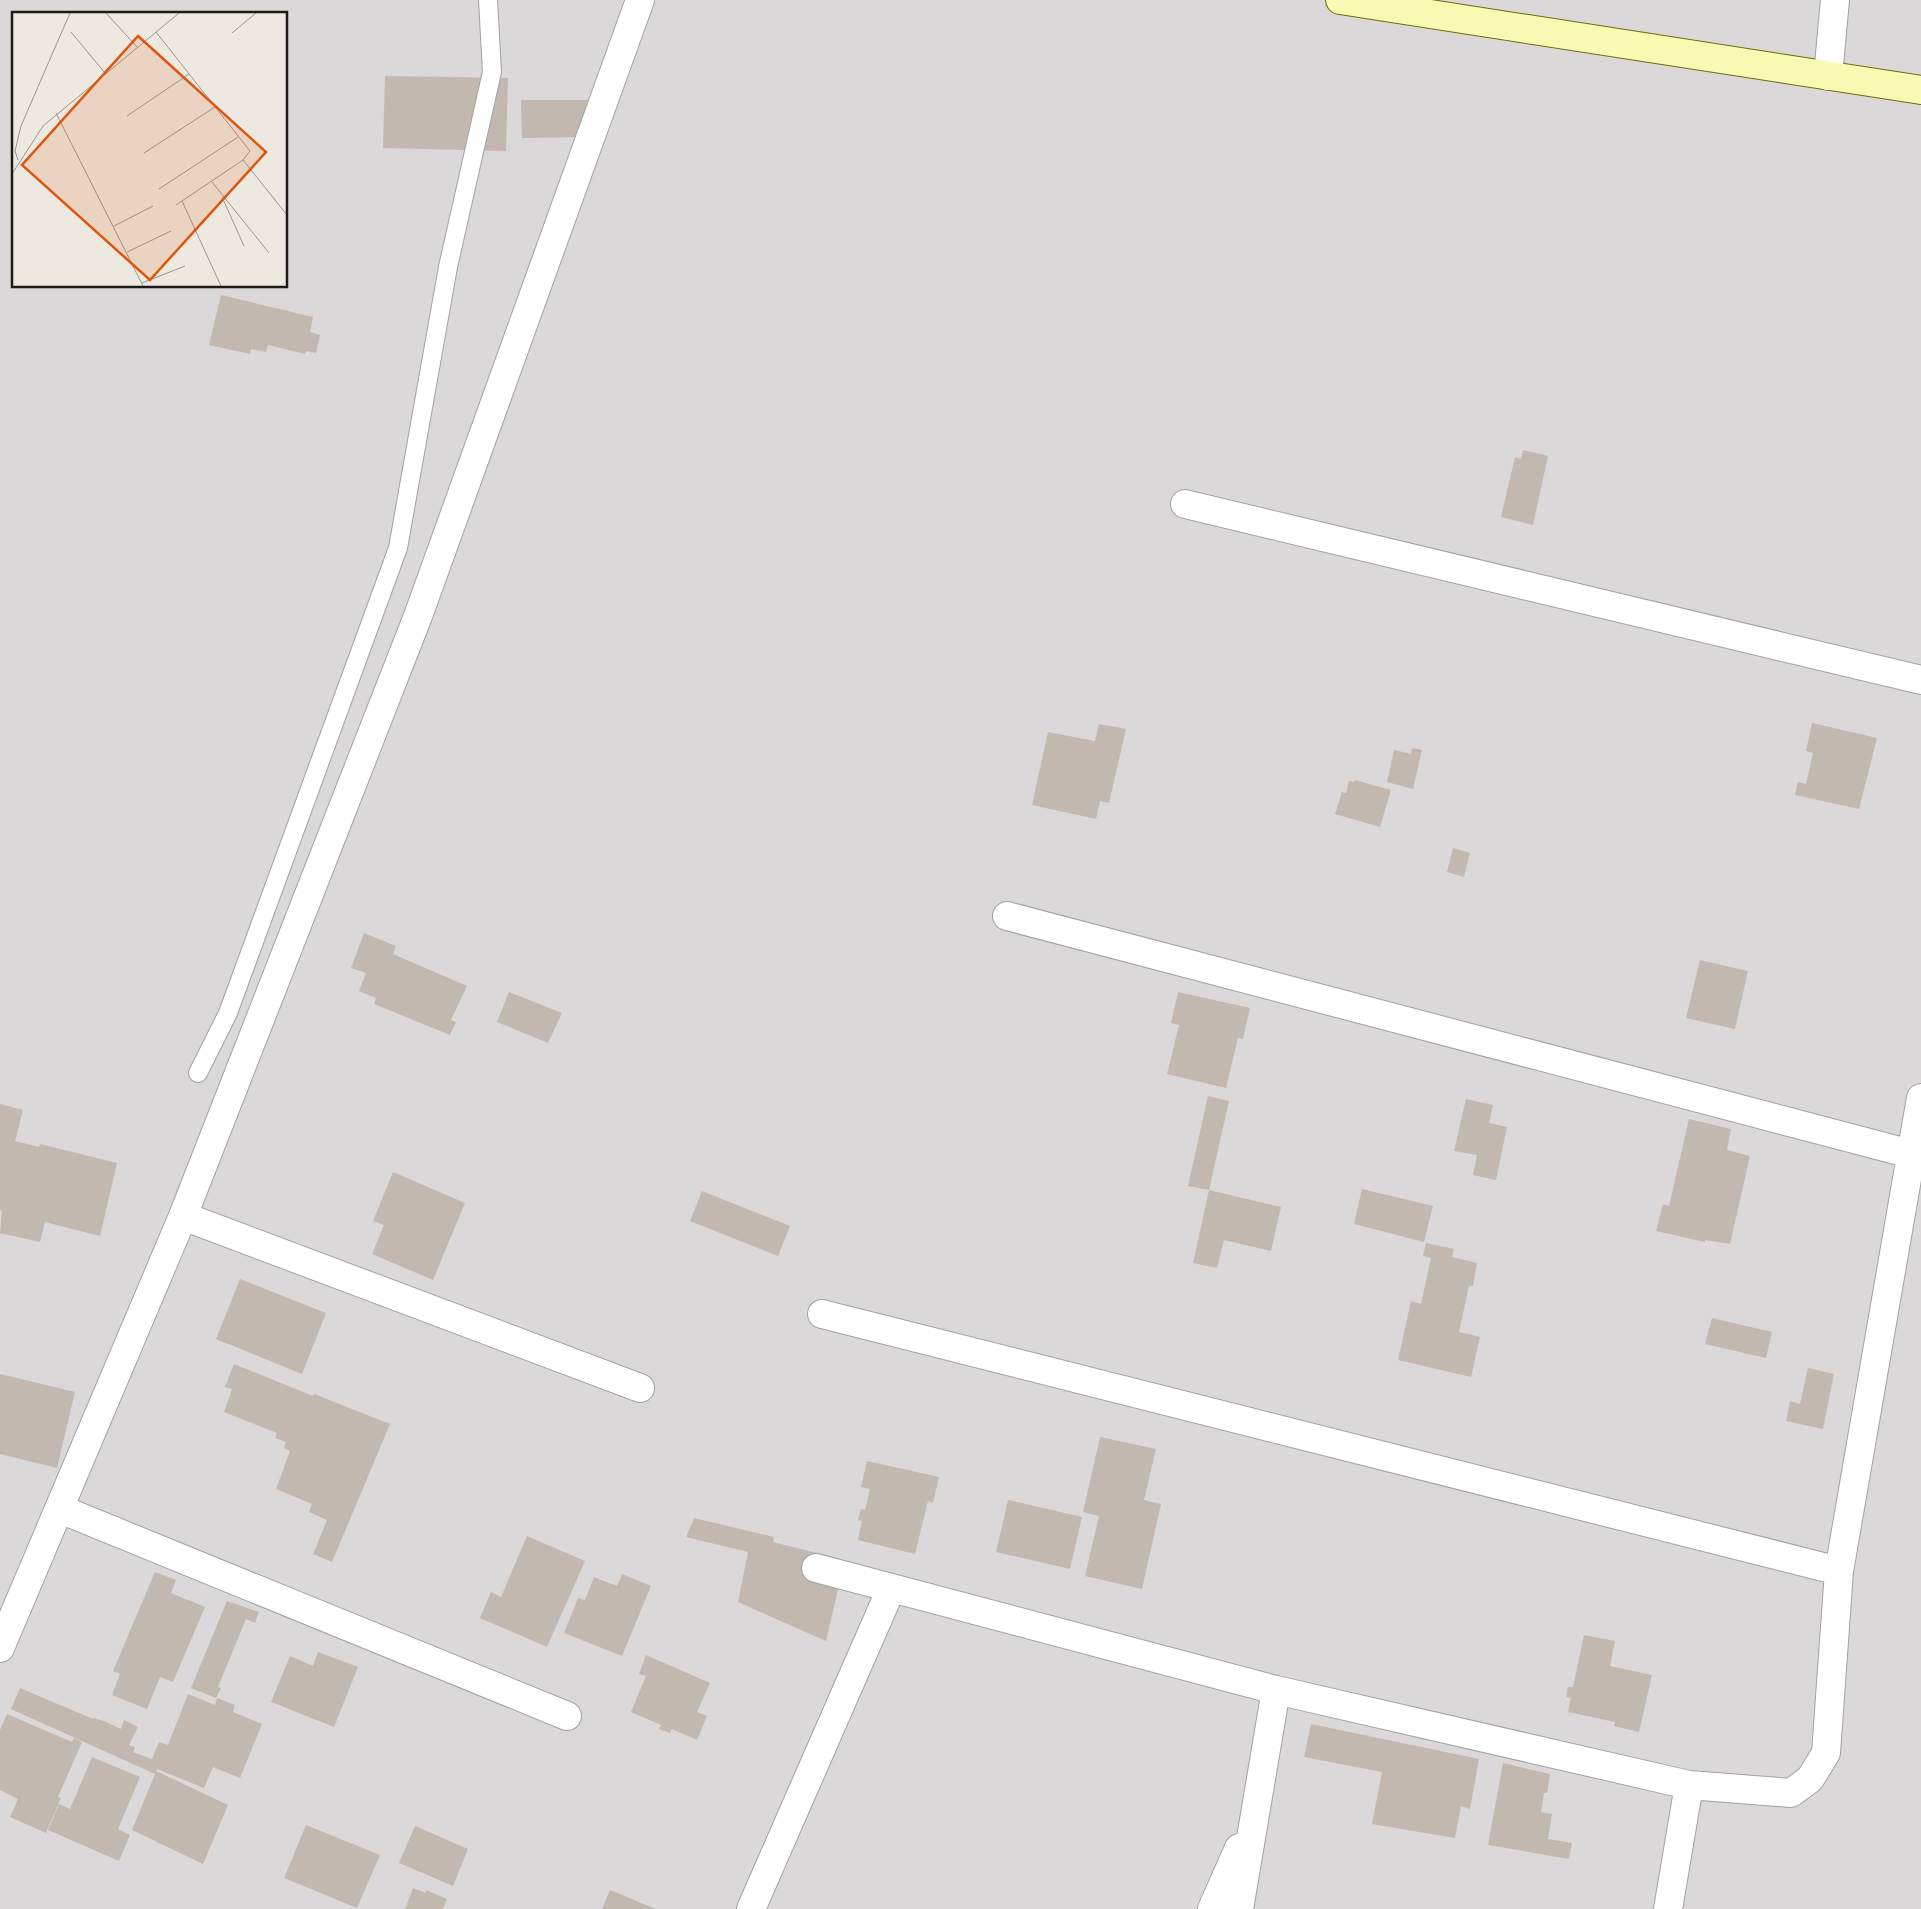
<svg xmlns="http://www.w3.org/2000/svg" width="1921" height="1909" font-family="'Work Sans',sans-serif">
  <rect width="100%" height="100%" fill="#ede9e1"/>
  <path fill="#dad8d8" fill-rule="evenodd" d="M 0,0 L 1921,0 L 1921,1909 L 0,1909 ZM 14,14 L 286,14 L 286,286 L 14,286 Z"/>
  <path fill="#c2b8b0" d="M 385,76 L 508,78 L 506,151 L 383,148 Z
    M 521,100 L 588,100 L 589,137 L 522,138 Z
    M 221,295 L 313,317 L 310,332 L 320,335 L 316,353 L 306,351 L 305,354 L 268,345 L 266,352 L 251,349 L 250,354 L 209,345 Z
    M 1523,450 L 1548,456 L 1533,525 L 1501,517 L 1515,457 L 1521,459 Z
    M 1812,723 L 1877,738 L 1859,809 L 1795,795 L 1798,782 L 1806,784 L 1813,753 L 1806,751 Z
    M 1099,724 L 1126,729 L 1109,803 L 1100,801 L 1096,819 L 1032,805 L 1048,732 L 1095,741 Z
    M 1412,748 L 1422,750 L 1413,789 L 1387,782 L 1394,750 L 1411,754 Z
    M 1355,780 L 1391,790 L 1380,827 L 1335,814 L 1342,792 L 1346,793 L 1349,781 L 1355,782 Z
    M 1453,848 L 1470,853 L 1464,877 L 1447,872 Z
    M 364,933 L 396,946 L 393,954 L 467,986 L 451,1020 L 456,1022 L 450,1035 L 374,1004 L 376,998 L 359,991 L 366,973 L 351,968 Z
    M 1700,960 L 1748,971 L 1735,1029 L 1686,1018 Z
    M 509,992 L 562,1013 L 548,1043 L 497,1022 Z
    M 1178,992 L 1250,1008 L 1243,1039 L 1238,1038 L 1226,1088 L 1167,1074 L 1179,1025 L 1171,1023 Z
    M 1208,1096 L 1229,1101 L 1209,1190 L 1188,1186 Z
    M 1466,1099 L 1493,1105 L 1489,1123 L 1507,1127 L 1496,1180 L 1473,1175 L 1477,1155 L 1454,1151 Z
    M 0,1104 L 23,1110 L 15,1141 L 39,1147 L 40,1144 L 117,1163 L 100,1236 L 45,1222 L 40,1242 L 0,1233 L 2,1211 L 0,1210 Z
    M 1689,1119 L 1731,1129 L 1727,1150 L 1750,1156 L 1730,1244 L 1705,1240 L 1705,1242 L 1656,1231 L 1663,1204 L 1669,1206 Z
    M 393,1172 L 465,1203 L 433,1280 L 372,1254 L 384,1225 L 373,1221 Z
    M 1362,1189 L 1433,1206 L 1424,1242 L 1354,1224 Z
    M 1209,1190 L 1281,1207 L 1271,1251 L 1224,1240 L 1217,1268 L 1193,1263 Z
    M 702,1191 L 790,1226 L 778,1256 L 690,1221 Z
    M 1426,1243 L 1454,1249 L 1452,1257 L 1477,1263 L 1473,1286 L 1469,1286 L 1459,1332 L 1480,1337 L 1471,1377 L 1398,1360 L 1411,1301 L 1421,1304 L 1431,1258 L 1423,1256 Z
    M 240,1279 L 326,1313 L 302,1374 L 216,1339 Z
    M 1712,1318 L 1772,1332 L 1766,1358 L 1705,1344 Z
    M 234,1364 L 313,1396 L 314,1394 L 390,1424 L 332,1562 L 313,1554 L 327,1520 L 309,1512 L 312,1504 L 276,1489 L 290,1451 L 284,1448 L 286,1442 L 275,1438 L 277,1433 L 224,1412 L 232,1389 L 225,1387 Z
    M 1808,1368 L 1834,1374 L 1823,1429 L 1786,1421 L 1790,1401 L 1800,1404 Z
    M 0,1374 L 75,1392 L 57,1468 L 0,1454 Z
    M 1100,1437 L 1156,1449 L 1144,1500 L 1161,1504 L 1142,1589 L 1085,1576 L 1099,1516 L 1083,1512 Z
    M 867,1461 L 939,1477 L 933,1503 L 928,1501 L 915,1554 L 858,1540 L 862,1521 L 858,1520 L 861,1509 L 865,1510 L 870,1489 L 861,1487 Z
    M 1008,1500 L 1082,1517 L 1070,1569 L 996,1552 Z
    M 694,1518 L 774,1537 L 773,1542 L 837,1558 L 830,1582 L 839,1585 L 826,1641 L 738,1602 L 748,1552 L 686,1537 Z
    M 527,1536 L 585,1561 L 547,1647 L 480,1618 L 491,1592 L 501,1597 Z
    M 155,1572 L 176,1580 L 171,1593 L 205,1607 L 173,1682 L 160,1677 L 147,1709 L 112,1695 L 120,1674 L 113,1671 Z
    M 622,1574 L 651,1586 L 622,1656 L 564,1633 L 578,1598 L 585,1600 L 594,1577 L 617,1586 Z
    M 227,1601 L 259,1612 L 255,1623 L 246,1619 L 218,1687 L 221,1688 L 216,1698 L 191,1688 Z
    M 1584,1635 L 1615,1641 L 1610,1666 L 1652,1675 L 1639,1732 L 1614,1726 L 1615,1722 L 1568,1712 L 1571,1698 L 1566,1697 L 1568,1687 L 1573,1687 Z
    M 318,1652 L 358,1667 L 334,1727 L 271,1702 L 290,1656 L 313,1666 Z
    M 646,1655 L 710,1683 L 697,1712 L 707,1716 L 697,1740 L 672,1729 L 670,1733 L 659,1729 L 661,1725 L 631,1712 L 646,1676 L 639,1674 Z
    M 20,1688 L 93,1719 L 94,1718 L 104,1721 L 121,1729 L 124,1720 L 138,1727 L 129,1745 L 135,1747 L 133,1752 L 152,1759 L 159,1742 L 168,1745 L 188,1694 L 215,1705 L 217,1698 L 235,1705 L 233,1712 L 262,1724 L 240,1778 L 213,1767 L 204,1788 L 157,1769 L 156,1771 L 228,1805 L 203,1864 L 132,1830 L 155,1774 L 11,1709 Z
    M 7,1714 L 72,1742 L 74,1738 L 82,1742 L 58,1797 L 61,1798 L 46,1833 L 10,1817 L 18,1799 L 0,1790 L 0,1730 Z
    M 1311,1724 L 1479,1759 L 1470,1809 L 1461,1806 L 1455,1838 L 1372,1824 L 1382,1772 L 1304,1757 Z
    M 92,1757 L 140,1777 L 118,1829 L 130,1835 L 119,1861 L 48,1830 L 59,1804 L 70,1809 Z
    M 1503,1763 L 1550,1774 L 1547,1793 L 1544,1793 L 1541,1812 L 1552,1814 L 1548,1839 L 1572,1843 L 1569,1859 L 1488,1845 Z
    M 306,1825 L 380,1855 L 357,1908 L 284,1878 Z
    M 415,1826 L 468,1849 L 453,1886 L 399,1863 Z
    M 413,1888 L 426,1893 L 426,1890 L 447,1899 L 443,1909 L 405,1909 Z
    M 610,1890 L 656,1909 L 602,1909 Z"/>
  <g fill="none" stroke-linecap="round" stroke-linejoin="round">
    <g stroke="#a2a2a2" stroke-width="20">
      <path id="lane" d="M 198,1073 L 228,1013 L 398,548 L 448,267 L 492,72 L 488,0"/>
    </g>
    <g stroke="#a2a2a2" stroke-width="30">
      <path id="street" d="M 1828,76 L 1835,0
        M 1185,504 L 1921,680
        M 1007,916 L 1911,1154
        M 183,1216 L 640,1388
        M 822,1314 L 1839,1571
        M 60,1509 L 567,1716
        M 816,1568 L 1276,1690 L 1689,1785 L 1791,1793 L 1810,1779 L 1826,1753 L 1839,1571 L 1921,1098
        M 0,1648 L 183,1216 L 418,616 L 640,0
        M 751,1909 L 891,1589
        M 1212,1909 L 1239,1848
        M 1239,1909 L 1276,1690
        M 1668,1909 L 1689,1785"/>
    </g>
    <g stroke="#697004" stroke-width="30">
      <path id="secondary" d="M 1340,0 L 1921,90"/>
    </g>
    <use href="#lane" stroke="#fff" stroke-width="18"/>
    <use href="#street" stroke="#fff" stroke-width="28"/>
    <use href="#secondary" stroke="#f8f9b3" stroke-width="28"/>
  </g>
  <g transform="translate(12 12)">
    <rect width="275" height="275" fill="#ede9e1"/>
    <path fill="none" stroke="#999792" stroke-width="1" d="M 94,1 L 125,35M 59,20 L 93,61M 144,20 L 238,139 L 231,148 L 164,193M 220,21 L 244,1M 44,101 L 131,274M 115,104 L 177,62M 132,141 L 203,95M 6,148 L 3,139 L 9,114 L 58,1M 231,148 L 275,203M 0,162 L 31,114 L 167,1M 200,170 L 257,241M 147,177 L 226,125M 210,185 L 232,234M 170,189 L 209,274M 102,214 L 141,194M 115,240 L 159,219M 130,271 L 173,254"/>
    <path fill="#de560d" fill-opacity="0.15" stroke="#de560d" stroke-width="2.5" d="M 126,24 L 254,140 L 138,268 L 10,153 Z"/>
    <rect width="275" height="275" fill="none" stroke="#1b1b1b" stroke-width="2.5"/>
  </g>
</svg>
